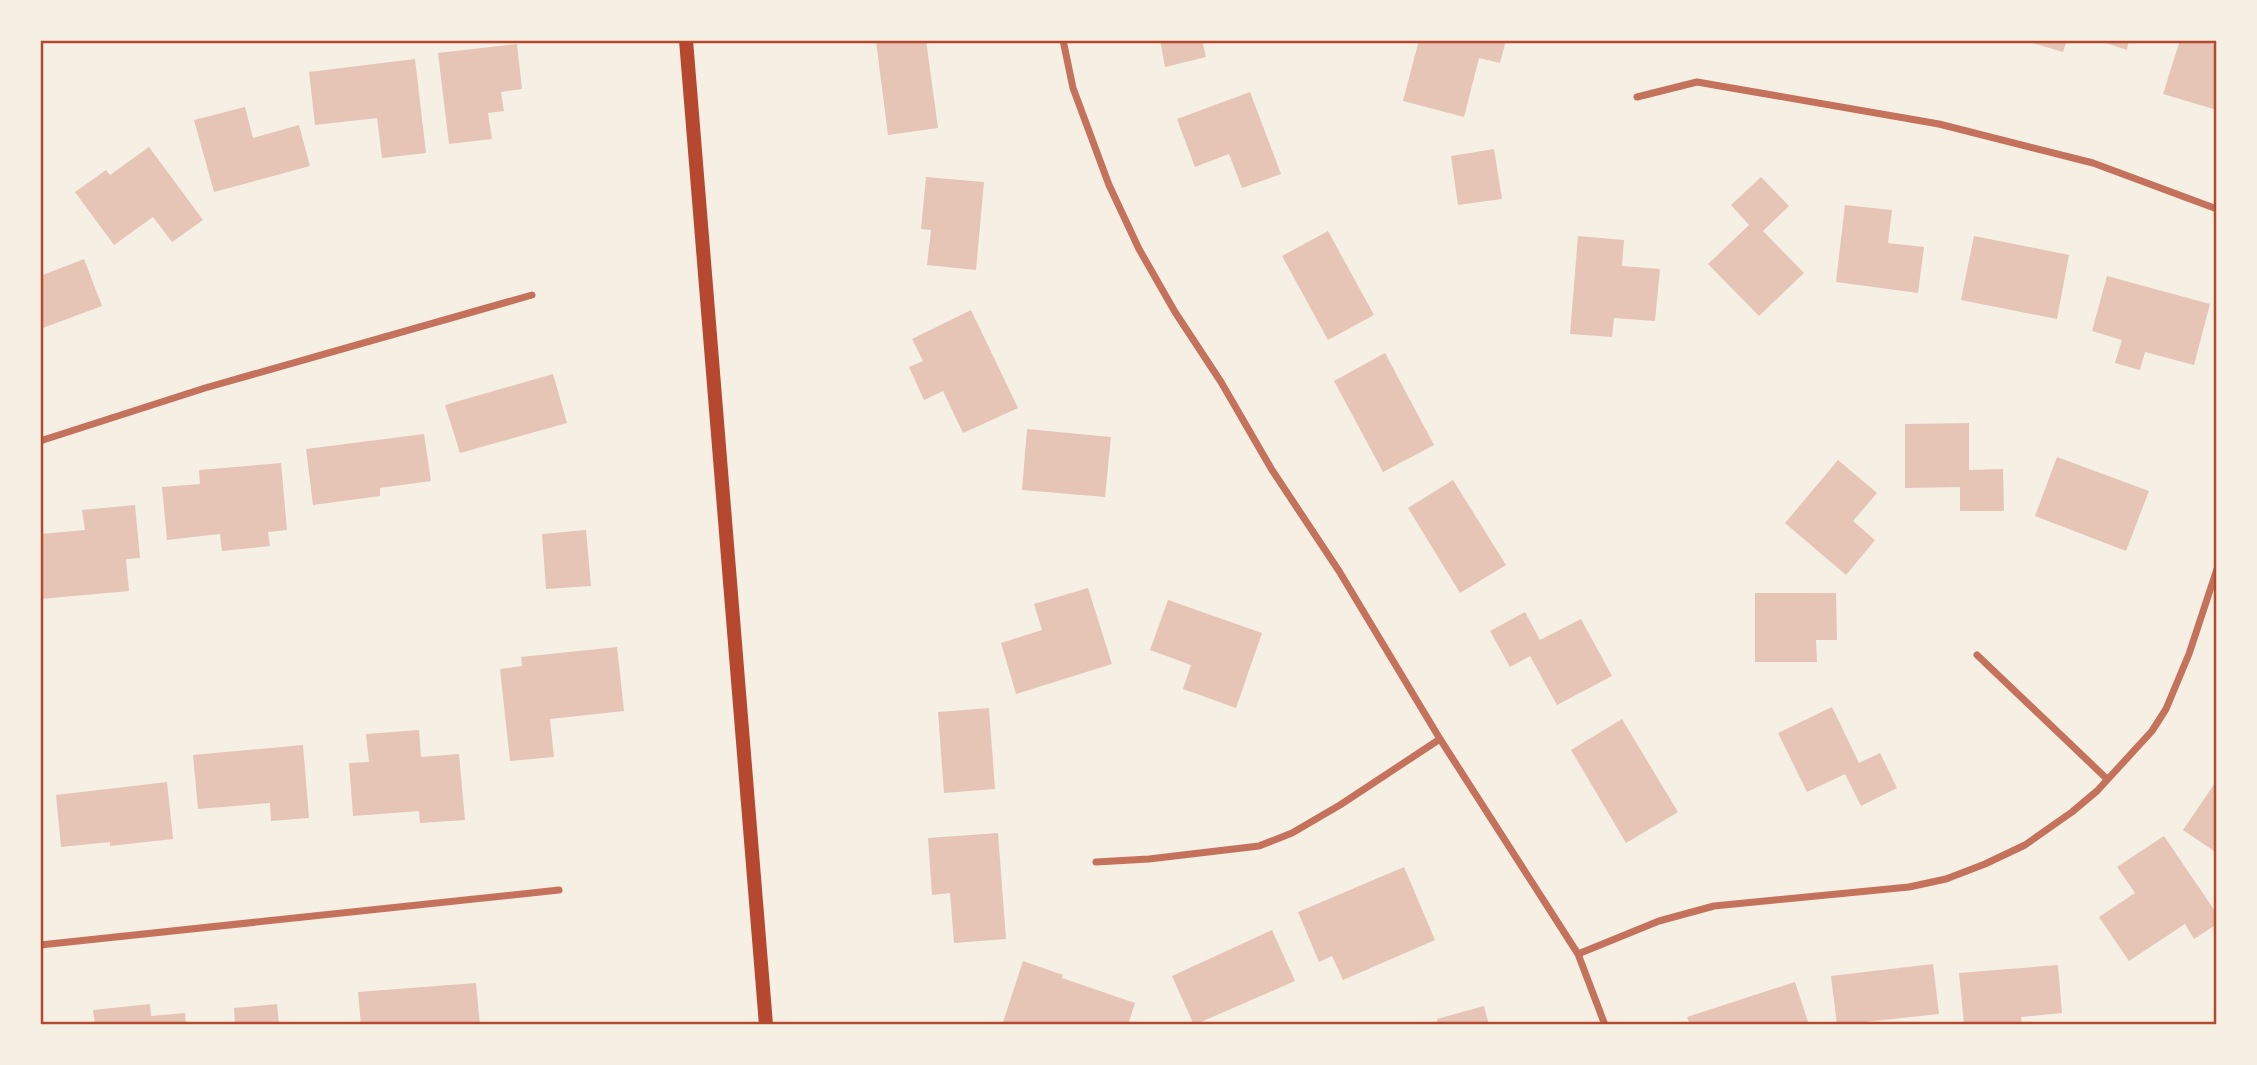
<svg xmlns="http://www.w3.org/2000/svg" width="2257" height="1065" font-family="'DejaVu Sans',sans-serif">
  <rect width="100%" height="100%" fill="#f6efe4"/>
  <path fill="#e6c5b7" d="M 926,40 L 938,128 L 888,135 L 876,41 Z
    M 1160,40 L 1202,40 L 1206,57 L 1165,67 Z
    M 1419,40 L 1506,40 L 1500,63 L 1479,58 L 1464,117 L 1403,101 Z
    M 2023,40 L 2067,40 L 2063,52 Z
    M 2097,40 L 2129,40 L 2127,50 Z
    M 2180,40 L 2201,40 L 2217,45 L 2217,110 L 2163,94 Z
    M 517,44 L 522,89 L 501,92 L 504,111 L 488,113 L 492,139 L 449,144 L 438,53 Z
    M 415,59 L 426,153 L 382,158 L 377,118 L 315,125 L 309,72 Z
    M 1250,92 L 1281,174 L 1242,188 L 1229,154 L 1195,167 L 1177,119 Z
    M 245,107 L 253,138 L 299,125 L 310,166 L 214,192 L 194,120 Z
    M 149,147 L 203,220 L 172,242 L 153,217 L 114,245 L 75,192 L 106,170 L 110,175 Z
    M 1494,149 L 1502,199 L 1458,205 L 1451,156 Z
    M 926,177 L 984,182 L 976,270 L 927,265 L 931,230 L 921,229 Z
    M 1761,177 L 1789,206 L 1763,231 L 1804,273 L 1759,316 L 1708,264 L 1749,225 L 1731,205 Z
    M 1845,205 L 1892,210 L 1888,243 L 1924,247 L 1918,293 L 1836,282 Z
    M 1328,231 L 1374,315 L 1328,340 L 1282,256 Z
    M 1578,236 L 1624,240 L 1622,266 L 1660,269 L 1655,321 L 1614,318 L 1612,337 L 1570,334 Z
    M 1974,236 L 2069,255 L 2057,319 L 1961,300 Z
    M 84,259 L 102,306 L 40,329 L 40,276 Z
    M 2107,276 L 2210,304 L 2194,365 L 2145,352 L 2140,370 L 2115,363 L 2122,340 L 2092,331 Z
    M 971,310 L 1018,408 L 963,433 L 943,391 L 924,400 L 909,367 L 923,361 L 912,339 Z
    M 1385,353 L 1434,445 L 1383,472 L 1334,381 Z
    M 553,374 L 567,423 L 460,453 L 445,405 Z
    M 1969,423 L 1969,470 L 2003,469 L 2004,511 L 1960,511 L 1960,487 L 1905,488 L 1905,424 Z
    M 1027,429 L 1111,437 L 1105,497 L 1022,490 Z
    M 424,434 L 431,481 L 380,488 L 380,496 L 313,505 L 306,449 Z
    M 2057,457 L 2149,491 L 2126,551 L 2035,516 Z
    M 1838,460 L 1877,493 L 1853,521 L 1875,540 L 1846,575 L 1785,523 Z
    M 281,463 L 287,530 L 268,532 L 270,546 L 222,551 L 220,534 L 167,540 L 162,487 L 200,484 L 199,470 Z
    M 1453,480 L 1506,565 L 1460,593 L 1408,508 Z
    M 135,505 L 140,558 L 126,559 L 129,591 L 41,599 L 40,534 L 85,530 L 82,510 Z
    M 586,530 L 591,586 L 546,589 L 542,534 Z
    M 1088,588 L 1112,664 L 1016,694 L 1001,643 L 1042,630 L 1034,604 Z
    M 1755,593 L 1836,593 L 1837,640 L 1816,640 L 1817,662 L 1755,662 Z
    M 1168,600 L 1262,633 L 1236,708 L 1183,689 L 1191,665 L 1150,650 Z
    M 1525,612 L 1540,640 L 1581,619 L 1612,676 L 1557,705 L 1530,656 L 1510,667 L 1490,631 Z
    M 617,647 L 624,711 L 550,719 L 554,757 L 510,761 L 500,669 L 522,666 L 521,657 Z
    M 1832,707 L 1859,763 L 1880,753 L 1897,788 L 1861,806 L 1845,774 L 1807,792 L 1778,733 Z
    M 989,708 L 995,789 L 944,793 L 938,712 Z
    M 1622,719 L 1678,812 L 1626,843 L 1571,750 Z
    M 419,730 L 421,757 L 459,754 L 465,820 L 420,823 L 419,811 L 353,816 L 349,763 L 369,762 L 366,734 Z
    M 303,745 L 309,818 L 271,821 L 270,803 L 198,809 L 193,755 Z
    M 2217,780 L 2217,853 L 2183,830 Z
    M 167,782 L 173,839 L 110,846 L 110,842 L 61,847 L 56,795 Z
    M 998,833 L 1006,939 L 954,943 L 950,893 L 932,895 L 928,838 Z
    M 2164,836 L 2217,914 L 2217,924 L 2194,939 L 2185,924 L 2129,961 L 2099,917 L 2135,893 L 2117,867 Z
    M 1404,867 L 1435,940 L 1343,980 L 1332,956 L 1319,962 L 1298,912 Z
    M 1272,930 L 1295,981 L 1194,1025 L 1172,976 Z
    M 1023,961 L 1063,975 L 1062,978 L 1135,1003 L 1128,1025 L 1002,1025 Z
    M 1933,964 L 1939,1014 L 1837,1025 L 1831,976 Z
    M 2058,965 L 2062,1013 L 2021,1017 L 2022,1025 L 1964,1025 L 1959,973 Z
    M 1795,982 L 1809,1025 L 1690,1025 L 1687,1017 Z
    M 476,983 L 480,1025 L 361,1025 L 358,992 Z
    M 150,1004 L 151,1016 L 185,1013 L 186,1025 L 95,1025 L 93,1010 Z
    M 277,1004 L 279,1025 L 235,1025 L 234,1008 Z
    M 1484,1006 L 1489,1025 L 1438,1025 L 1437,1019 Z"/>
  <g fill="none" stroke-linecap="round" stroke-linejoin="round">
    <path stroke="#c5725c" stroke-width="7" d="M 1063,40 L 1073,88 L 1109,185 L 1139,249 L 1175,312 L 1221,382 L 1272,470 L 1339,571 L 1440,739 L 1578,954 L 1605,1025
      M 1637,97 L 1697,82 L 1939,124 L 2093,163 L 2217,209
      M 40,441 L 205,388 L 532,295
      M 1977,655 L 2107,779
      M 1096,862 L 1149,859 L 1259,846 L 1292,833 L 1340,805 L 1440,739
      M 40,945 L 559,890
      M 1578,954 L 1659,921 L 1714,906 L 1909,887 L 1946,879 L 1985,864 L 2025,845 L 2072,812 L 2097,791 L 2152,731 L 2166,709 L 2189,654 L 2217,569"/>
    <path stroke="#b5482f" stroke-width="14" d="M 686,40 L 766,1025"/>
  </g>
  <rect width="2257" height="1065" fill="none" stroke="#f6efe4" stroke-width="84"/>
  <rect x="42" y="42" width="2173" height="981" fill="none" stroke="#b5482f" stroke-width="2.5"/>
</svg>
